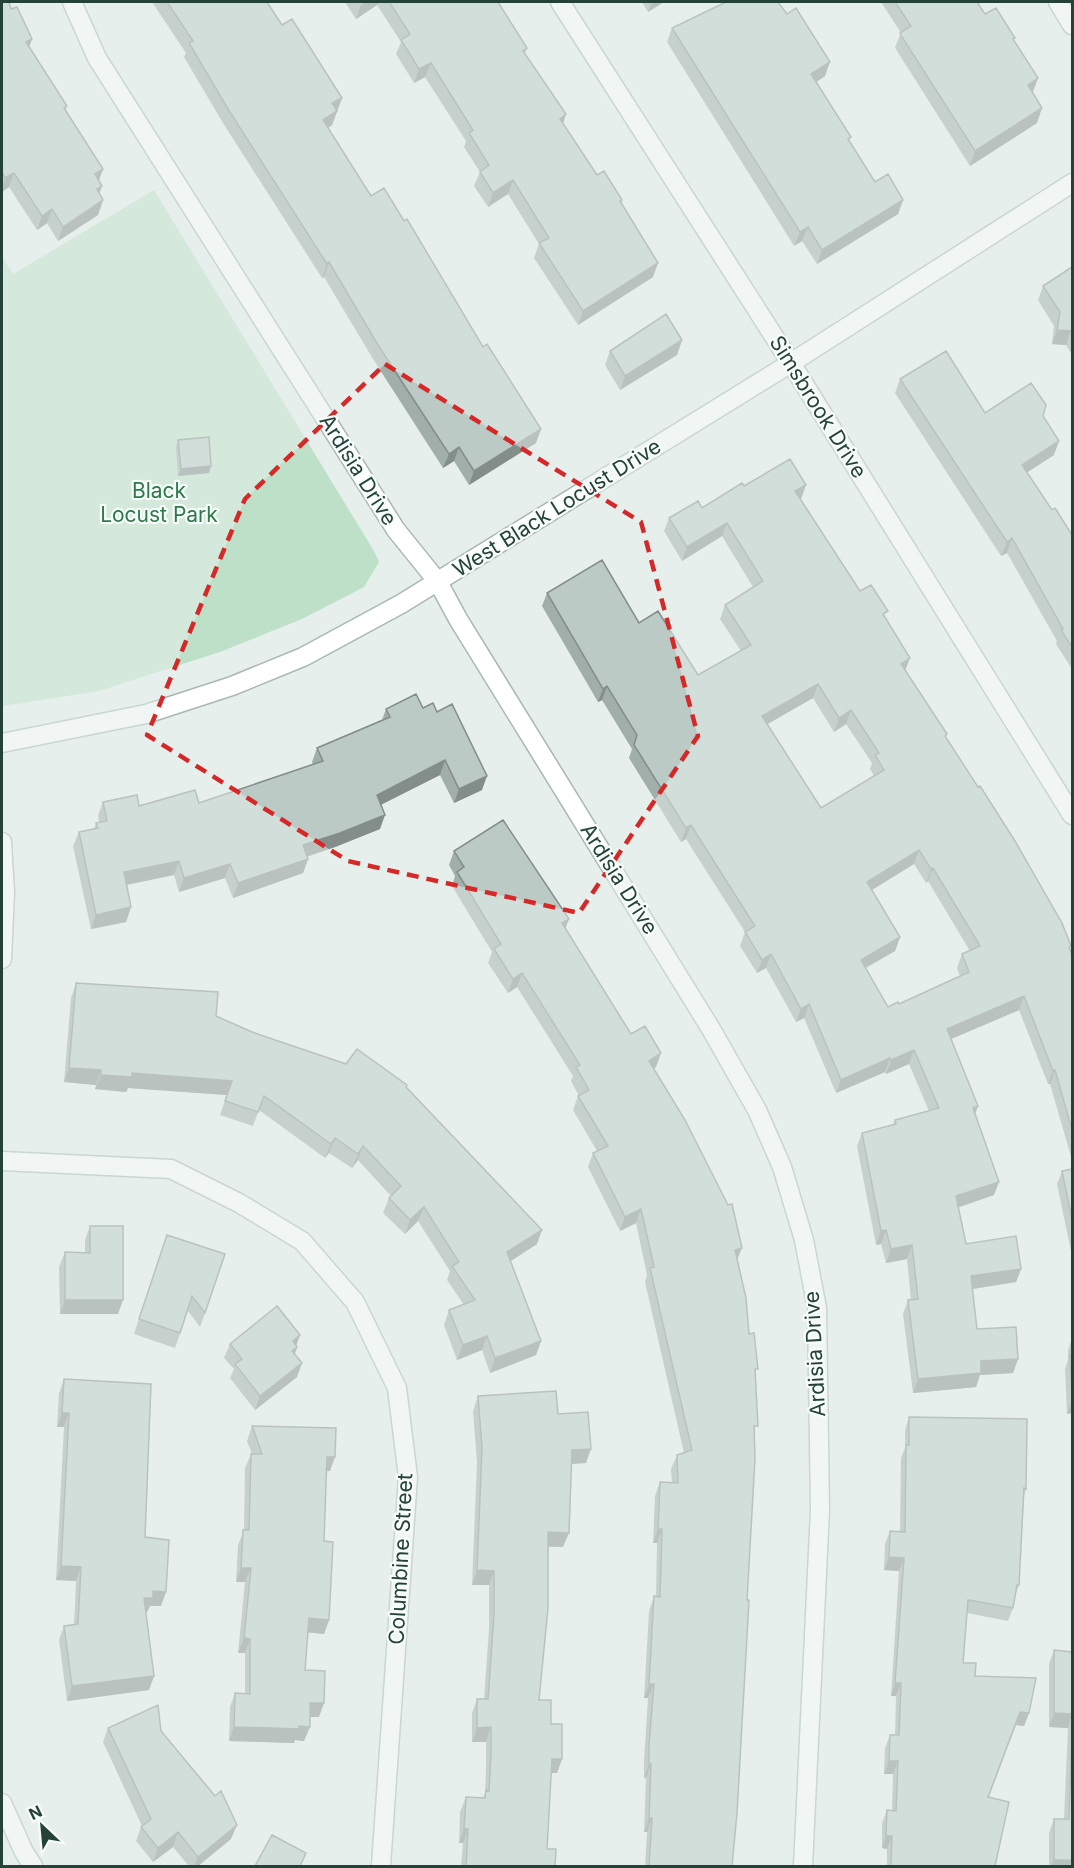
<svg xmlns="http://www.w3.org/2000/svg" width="1074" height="1868" font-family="Inter,sans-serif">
  <rect width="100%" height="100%" fill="#e6efeb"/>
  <path fill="#bfe0c8" d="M 154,190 L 374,551 L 379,562 L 364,587 L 302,619 L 220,652 L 99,691 L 2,706 L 2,257 L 13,274 Z"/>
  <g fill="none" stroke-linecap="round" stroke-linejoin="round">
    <g stroke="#a8b8b2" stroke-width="21">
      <path id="minor" d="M 72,2 L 97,58 L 396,530 L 438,582 L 458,619 L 711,1029 L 757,1110 L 782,1167 L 804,1240 L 817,1308 L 820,1510 L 803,1866
        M 560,2 L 791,363 L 1072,815
        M 1058,2 L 1072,25
        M 2,842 L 5,892 L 2,959
        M 2,1161 L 171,1169 L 239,1203 L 302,1241 L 355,1302 L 397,1388 L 408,1477 L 381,1866
        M 2,1803 L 24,1852 L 33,1866"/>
    </g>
    <g stroke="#a8b8b2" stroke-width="21">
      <path id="tertiary" d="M 2,743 L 146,714 L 232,686 L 303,657 L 401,604 L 791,363 L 1072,183"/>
    </g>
    <use href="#minor" stroke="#fff" stroke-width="18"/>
    <use href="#tertiary" stroke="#fff" stroke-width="18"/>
  </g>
  <path fill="#a1aea9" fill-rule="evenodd" d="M 2,2 L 11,9 L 32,39 L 29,47 L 67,106 L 65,111 L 103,169 L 99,180 L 102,186 L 99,193 L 103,200 L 98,215 L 58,241 L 47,223 L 37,230 L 9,187 L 2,192 Z
    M 152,2 L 267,2 L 282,25 L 342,98 L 332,125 L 328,128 L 371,196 L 536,443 L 469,485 L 454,461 L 443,468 L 373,359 L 324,277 L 322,278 L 223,123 L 184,57 L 186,53 Z
    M 345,2 L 498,2 L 527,48 L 525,54 L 566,114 L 563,124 L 597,175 L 622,200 L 621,203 L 653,277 L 578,325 L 534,258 L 539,244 L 508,194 L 488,207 L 474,186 L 480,172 L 464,147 L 466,141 L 425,77 L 414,83 L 396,54 L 401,42 L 377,5 L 356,19 Z
    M 642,2 L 664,2 L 648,12 Z
    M 881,2 L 977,2 L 985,14 L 1014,41 L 1033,92 L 1032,93 L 1037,123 L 970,166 L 897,51 L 895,47 L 901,33 Z
    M 672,28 L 825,76 L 816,82 L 851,137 L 849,141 L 875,182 L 903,200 L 898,214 L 817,264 L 802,241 L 794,246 L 667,42 Z
    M 1072,267 L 1072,355 L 1066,345 L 1052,344 L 1054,326 L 1038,300 L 1043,286 Z
    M 682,340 L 677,355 L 620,390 L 605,365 L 610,351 Z
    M 900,379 L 985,413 L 1043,416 L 1054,455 L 1027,472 L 1052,510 L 1072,535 L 1072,669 L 1056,644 L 1057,641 L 1007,553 L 1001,556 L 895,393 Z
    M 178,440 L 209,473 L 178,476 L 176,447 Z
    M 744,486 L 801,499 L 860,591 L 885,618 L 906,671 L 946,737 L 1070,949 L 1072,955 L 1072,1160 L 1050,1084 L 1048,1084 L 1019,1010 L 951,1039 L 978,1106 L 975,1114 L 994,1195 L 958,1207 L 966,1244 L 1021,1269 L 1016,1282 L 972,1289 L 977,1329 L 1018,1359 L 1013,1373 L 980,1375 L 976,1387 L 913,1393 L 903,1314 L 908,1300 L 911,1300 L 907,1259 L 886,1263 L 881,1244 L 876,1245 L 857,1146 L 862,1133 L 893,1125 L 895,1120 L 929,1111 L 909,1064 L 886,1074 L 885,1072 L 836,1093 L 804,1018 L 796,1022 L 766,968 L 757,973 L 740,946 L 745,932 L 686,839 L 681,842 L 629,758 L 632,749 L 602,700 L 598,702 L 542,606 L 547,593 L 639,623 L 698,675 L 741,651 L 720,619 L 725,605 L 753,587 L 722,536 L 682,561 L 664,531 L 669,518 L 702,508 ZM 813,698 L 834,732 L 846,724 L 872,763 L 870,769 L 874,776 L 821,808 L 767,724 ZM 914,864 L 926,883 L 928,881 L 970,951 L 962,954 L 957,968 L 960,976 L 899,1004 L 888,1007 L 866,968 L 895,951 L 900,937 L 872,890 Z
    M 423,708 L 437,712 L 482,790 L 454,803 L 440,775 L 381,805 L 380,829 L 335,847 L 307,857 L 308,859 L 303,873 L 233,898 L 225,878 L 179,892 L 174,875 L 127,885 L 131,907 L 126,922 L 91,929 L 73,846 L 79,832 L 94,829 L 96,823 L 99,822 L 98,816 L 103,802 L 139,806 L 199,803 L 313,765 L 312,762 L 317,748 L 382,720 L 386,709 Z
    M 454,851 L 569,919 L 565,929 L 631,1034 L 656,1067 L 654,1069 L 737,1260 L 755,1376 L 755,1434 L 732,1866 L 645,1866 L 647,1832 L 644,1832 L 646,1778 L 644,1778 L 644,1760 L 648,1698 L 644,1698 L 649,1611 L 654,1596 L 656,1596 L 657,1543 L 653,1543 L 655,1496 L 660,1482 L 672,1483 L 671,1469 L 677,1455 L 684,1453 L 645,1282 L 647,1275 L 636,1223 L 620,1231 L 588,1167 L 593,1153 L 597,1151 L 573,1110 L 578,1096 L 579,1096 L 571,1081 L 573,1076 L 517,987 L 508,993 L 488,963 L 492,952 L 452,886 L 455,876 L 449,865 Z
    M 76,983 L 216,1016 L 252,1032 L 407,1085 L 406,1088 L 537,1244 L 510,1261 L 541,1341 L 536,1355 L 490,1373 L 482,1350 L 457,1360 L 444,1325 L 449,1310 L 464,1305 L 447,1280 L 450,1271 L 418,1221 L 405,1234 L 383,1213 L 389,1198 L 391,1196 L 358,1160 L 352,1168 L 329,1153 L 325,1158 L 259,1110 L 253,1126 L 220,1115 L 227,1095 L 128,1088 L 126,1092 L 95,1089 L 96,1085 L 64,1082 L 71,998 Z
    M 1072,1169 L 1072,1256 L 1057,1184 L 1062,1171 Z
    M 90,1226 L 118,1314 L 60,1314 L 59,1267 L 65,1252 L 85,1252 L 85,1240 Z
    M 162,1249 L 205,1313 L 200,1327 L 188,1311 L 175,1348 L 134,1334 Z
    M 300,1335 L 296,1346 L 297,1347 L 295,1354 L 297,1377 L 255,1410 L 230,1378 L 234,1369 L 224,1358 L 230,1344 Z
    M 1072,1338 L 1072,1413 L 1067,1414 L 1065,1369 L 1068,1360 L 1068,1350 Z
    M 64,1379 L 145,1537 L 161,1606 L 150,1606 L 147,1612 L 145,1612 L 154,1676 L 149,1690 L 67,1701 L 59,1640 L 64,1626 L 74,1625 L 76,1581 L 56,1580 L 64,1427 L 57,1427 L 59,1393 Z
    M 478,1396 L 558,1414 L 586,1463 L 571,1464 L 563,1547 L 548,1547 L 539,1700 L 551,1724 L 562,1759 L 557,1773 L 551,1773 L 547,1849 L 555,1866 L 461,1866 L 463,1843 L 459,1843 L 460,1812 L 466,1797 L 483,1798 L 485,1793 L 486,1768 L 486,1742 L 472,1742 L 472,1713 L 477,1699 L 484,1699 L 489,1629 L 489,1585 L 472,1585 L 477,1462 L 473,1411 Z
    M 909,1417 L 1026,1489 L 1024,1495 L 1019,1585 L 1015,1595 L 1013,1608 L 1008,1621 L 967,1613 L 963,1663 L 975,1676 L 1029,1713 L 1024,1726 L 1016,1725 L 989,1797 L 995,1866 L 887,1866 L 887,1849 L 882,1848 L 882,1823 L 887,1810 L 892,1811 L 893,1774 L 884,1774 L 885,1748 L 890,1735 L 895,1735 L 896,1696 L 891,1696 L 899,1571 L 884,1570 L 885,1544 L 890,1531 L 900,1532 L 901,1458 L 905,1448 L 905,1430 Z
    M 252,1426 L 330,1471 L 326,1471 L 324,1541 L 329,1620 L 324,1634 L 308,1632 L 305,1670 L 319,1717 L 310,1717 L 304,1741 L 295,1740 L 294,1743 L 229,1741 L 230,1707 L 235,1693 L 245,1694 L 245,1653 L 238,1653 L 245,1582 L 236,1582 L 238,1545 L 244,1530 L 245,1468 L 251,1454 L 252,1454 L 247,1441 Z
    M 1054,1650 L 1072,1652 L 1072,1866 L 1049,1866 L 1049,1833 L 1054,1819 L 1064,1819 L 1068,1728 L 1049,1727 L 1049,1664 Z
    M 108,1728 L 161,1731 L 231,1839 L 198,1866 L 189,1866 L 173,1847 L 153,1862 L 136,1841 L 141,1827 L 142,1826 L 103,1742 Z"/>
  <path fill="#838d89" d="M 366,2 L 379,2 L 377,5 L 356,19 L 361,5 Z
    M 652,2 L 664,2 L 648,12 Z
    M 32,39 L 27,53 L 26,42 Z
    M 830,62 L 825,76 L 806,89 L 811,74 Z
    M 431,63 L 425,77 L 414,83 L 419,69 Z
    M 1038,78 L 1033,92 L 1022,99 L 1028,85 Z
    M 342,98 L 332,125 L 318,135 L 323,120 L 332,103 Z
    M 1042,108 L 1037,123 L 970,166 L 975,151 Z
    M 566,114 L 561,129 L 560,119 Z
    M 103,169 L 98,183 L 95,174 Z
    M 14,173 L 9,187 L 2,192 L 2,189 L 5,178 Z
    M 513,180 L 508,194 L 488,207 L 493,193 Z
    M 102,186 L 97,200 L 97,189 Z
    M 103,200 L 98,215 L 58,241 L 63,227 Z
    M 903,200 L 898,214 L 817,264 L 822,250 Z
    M 52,209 L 47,223 L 37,230 L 42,216 Z
    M 808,227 L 802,241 L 794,246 L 800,232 Z
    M 329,262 L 324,277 L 322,278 L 327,264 Z
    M 658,263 L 653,277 L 578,325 L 583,311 Z
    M 1057,330 L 1071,331 L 1066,345 L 1052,344 Z
    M 682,340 L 677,355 L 620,390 L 625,376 Z
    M 541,429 L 536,443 L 469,485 L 474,471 Z
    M 1059,441 L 1054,455 L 1017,479 L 1022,465 Z
    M 459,447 L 454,461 L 443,468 L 449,454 Z
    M 211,466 L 209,473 L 178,476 L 181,469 Z
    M 806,485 L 801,499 L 790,505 L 795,491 Z
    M 727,523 L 722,536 L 682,561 L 687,547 Z
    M 1012,538 L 1007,553 L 1001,556 L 1007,542 Z
    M 910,658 L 905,671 L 901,664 Z
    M 818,684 L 813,698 L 757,730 L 762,716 Z
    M 607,686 L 602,700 L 598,702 L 603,689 Z
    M 851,710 L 846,724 L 834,732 L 839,718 Z
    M 445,760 L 440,775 L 372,809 L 377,795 Z
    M 487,776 L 482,790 L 454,803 L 459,789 Z
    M 385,815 L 380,829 L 335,847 L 298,859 L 303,845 Z
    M 691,825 L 686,839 L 681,842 L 686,828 Z
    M 919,850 L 914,864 L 862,896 L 867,882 Z
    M 308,859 L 303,873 L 233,898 L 238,883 Z
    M 179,861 L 174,875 L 119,886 L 124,872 Z
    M 230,864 L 225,878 L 179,892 L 184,878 Z
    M 933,868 L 928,881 L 926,883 L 931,869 Z
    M 131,907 L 126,922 L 91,929 L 96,915 Z
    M 569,919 L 563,933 L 562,923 Z
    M 900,937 L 895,951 L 856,973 L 861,960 Z
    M 771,954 L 766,968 L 757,973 L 762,960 Z
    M 522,973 L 517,987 L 508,993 L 513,979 Z
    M 1024,996 L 1019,1010 L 942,1043 L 947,1029 Z
    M 809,1004 L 804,1018 L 796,1022 L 801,1009 Z
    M 914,1050 L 909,1064 L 886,1074 L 891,1060 Z
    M 661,1053 L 656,1067 L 644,1075 L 649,1061 Z
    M 890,1058 L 885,1072 L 836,1093 L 841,1080 Z
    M 69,1068 L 101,1070 L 96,1085 L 64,1082 Z
    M 1055,1070 L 1050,1084 L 1048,1084 L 1053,1071 Z
    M 132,1073 L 232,1081 L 227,1095 L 128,1088 L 126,1092 L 95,1089 L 101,1075 Z
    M 978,1106 L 973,1119 L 973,1108 Z
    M 335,1138 L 329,1153 L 325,1158 L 331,1144 Z
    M 363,1146 L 358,1160 L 352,1168 L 358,1154 Z
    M 999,1182 L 994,1195 L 951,1210 L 956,1196 Z
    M 424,1207 L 418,1221 L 405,1234 L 410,1220 Z
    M 641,1209 L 636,1223 L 620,1231 L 625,1217 Z
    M 542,1230 L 537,1244 L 502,1267 L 507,1252 Z
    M 886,1230 L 881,1244 L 876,1245 L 881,1231 Z
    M 912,1245 L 907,1259 L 886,1263 L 891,1249 Z
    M 742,1248 L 736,1262 L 735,1250 Z
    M 1021,1269 L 1016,1282 L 966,1290 L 971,1276 Z
    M 65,1300 L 123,1300 L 118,1314 L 60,1314 Z
    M 300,1335 L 295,1349 L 297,1347 L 292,1362 L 293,1341 Z
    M 487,1336 L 482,1350 L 457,1360 L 463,1345 Z
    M 541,1341 L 536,1355 L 490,1373 L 495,1358 Z
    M 1018,1359 L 1013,1373 L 980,1375 L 976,1387 L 913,1393 L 918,1379 L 981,1361 Z
    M 302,1363 L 297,1377 L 255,1410 L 260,1396 Z
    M 1072,1400 L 1072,1413 L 1067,1414 Z
    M 62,1413 L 69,1413 L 64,1427 L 57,1427 Z
    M 591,1449 L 586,1463 L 567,1464 L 572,1450 Z
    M 327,1457 L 335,1457 L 330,1471 L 321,1471 Z
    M 658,1529 L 662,1529 L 657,1543 L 653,1543 Z
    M 548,1532 L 569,1533 L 563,1547 L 543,1546 Z
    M 889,1557 L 904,1558 L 899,1571 L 884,1570 Z
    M 61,1566 L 81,1567 L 76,1581 L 56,1580 Z
    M 241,1568 L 251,1568 L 245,1582 L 236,1582 Z
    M 477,1570 L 494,1571 L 489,1585 L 472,1585 Z
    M 153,1591 L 166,1592 L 161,1606 L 150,1606 L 147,1612 L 138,1612 L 144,1598 Z
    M 309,1618 L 329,1620 L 324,1634 L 304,1632 Z
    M 244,1638 L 250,1639 L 245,1653 L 238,1653 Z
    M 154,1676 L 149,1690 L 67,1701 L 72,1686 Z
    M 895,1683 L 901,1683 L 896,1696 L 891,1696 Z
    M 649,1684 L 654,1684 L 648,1698 L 644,1698 Z
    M 310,1703 L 324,1703 L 319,1717 L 305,1717 Z
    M 1020,1712 L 1029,1713 L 1024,1726 L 1016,1725 Z
    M 1054,1713 L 1072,1714 L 1068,1728 L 1049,1727 Z
    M 299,1726 L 310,1727 L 304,1741 L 295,1740 L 294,1743 L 229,1741 L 234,1727 Z
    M 491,1727 L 486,1742 L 472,1742 L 477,1728 Z
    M 552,1759 L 562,1759 L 557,1773 L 547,1773 Z
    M 889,1761 L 898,1761 L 893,1774 L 884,1774 Z
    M 649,1764 L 651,1764 L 646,1778 L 644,1778 Z
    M 649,1818 L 652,1818 L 647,1832 L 644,1832 Z
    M 237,1825 L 231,1839 L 198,1866 L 194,1866 L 198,1857 Z
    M 464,1829 L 468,1829 L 463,1843 L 459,1843 Z
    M 178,1832 L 173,1847 L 153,1862 L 158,1848 Z
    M 886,1836 L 892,1836 L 887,1849 L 882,1848 Z
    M 1054,1860 L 1072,1860 L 1069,1866 L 1051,1866 Z"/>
  <path fill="#bbcac4" stroke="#838d89" stroke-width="1.5" fill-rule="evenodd" d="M 2,2 L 9,2 L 11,9 L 17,7 L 32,39 L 26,42 L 67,106 L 64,108 L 103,169 L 95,174 L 102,186 L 97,189 L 103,200 L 63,227 L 52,209 L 42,216 L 14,173 L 5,178 L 2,172 Z
    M 167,2 L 267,2 L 282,25 L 292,19 L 342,98 L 332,103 L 337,111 L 323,120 L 371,196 L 384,188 L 404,221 L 407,219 L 483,347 L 487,344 L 541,429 L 474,471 L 459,447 L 449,454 L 378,345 L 329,262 L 327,264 L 228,109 L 189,43 L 193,41 Z
    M 389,2 L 498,2 L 527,48 L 523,51 L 566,114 L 560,119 L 597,175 L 604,171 L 622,200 L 620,201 L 658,263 L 583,311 L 539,243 L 549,238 L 513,180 L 493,193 L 480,172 L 489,165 L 469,133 L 473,130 L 431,63 L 419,69 L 401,40 L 410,34 Z
    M 726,2 L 778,2 L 787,14 L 796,8 L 830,62 L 811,74 L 851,137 L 848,139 L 875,182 L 888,174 L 903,200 L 822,250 L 808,227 L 800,232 L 672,28 Z
    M 895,2 L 977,2 L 985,14 L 996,8 L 1015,38 L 1013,39 L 1038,78 L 1028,85 L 1042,108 L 975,151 L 902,37 L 900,33 L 911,26 Z
    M 1072,267 L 1072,333 L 1071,331 L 1057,330 L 1060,312 L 1043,286 Z
    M 666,314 L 682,340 L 625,376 L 610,351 Z
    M 946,351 L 985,413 L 1031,383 L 1046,405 L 1043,416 L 1059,441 L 1022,465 L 1052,510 L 1055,508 L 1072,535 L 1072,647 L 1061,630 L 1063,629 L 1012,538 L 1007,542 L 900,379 Z
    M 209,437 L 211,466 L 181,469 L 178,440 Z
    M 790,459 L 806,485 L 795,491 L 860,591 L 871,585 L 888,611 L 883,614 L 910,658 L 901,664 L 947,734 L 945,736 L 978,787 L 980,786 L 1015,841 L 1062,923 L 1071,946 L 1069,947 L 1072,955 L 1072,1130 L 1055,1070 L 1053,1071 L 1024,996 L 947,1029 L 978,1106 L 973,1108 L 999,1182 L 956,1196 L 966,1244 L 1016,1236 L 1021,1269 L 971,1276 L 977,1329 L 1016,1327 L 1018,1359 L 981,1361 L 981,1373 L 918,1379 L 908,1300 L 918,1299 L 912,1245 L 891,1249 L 886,1230 L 881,1231 L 862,1133 L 896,1124 L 895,1120 L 939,1108 L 914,1050 L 891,1060 L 890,1058 L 841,1080 L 809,1004 L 801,1009 L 771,954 L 762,960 L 745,932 L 755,926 L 691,825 L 686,828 L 634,745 L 637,735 L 607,686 L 603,689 L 547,593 L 602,560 L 639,623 L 658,611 L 698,675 L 751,645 L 725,605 L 763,581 L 727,523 L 687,547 L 669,518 L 698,501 L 702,508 L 742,483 L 744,486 ZM 818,684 L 839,718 L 851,710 L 879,753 L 875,755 L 884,770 L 821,808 L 762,716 ZM 919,850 L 931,869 L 933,868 L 980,946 L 962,954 L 969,972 L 899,1004 L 898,1002 L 888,1007 L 861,960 L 900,937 L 867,882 Z
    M 416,694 L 423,708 L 433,703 L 437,712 L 452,704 L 487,776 L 459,789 L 445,760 L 377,795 L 385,815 L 340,833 L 303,845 L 308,859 L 238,883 L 230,864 L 184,878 L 179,861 L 124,872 L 131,907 L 96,915 L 79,832 L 98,828 L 96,823 L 107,821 L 103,802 L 137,795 L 139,806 L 195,790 L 199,803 L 323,761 L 317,748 L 390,717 L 386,709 Z
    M 503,820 L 569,919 L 562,923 L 631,1034 L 645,1026 L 661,1053 L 649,1061 L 685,1120 L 728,1205 L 732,1204 L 742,1248 L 735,1250 L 746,1298 L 749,1334 L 754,1333 L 758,1369 L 755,1369 L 758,1426 L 754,1426 L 755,1459 L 747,1600 L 749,1600 L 737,1813 L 732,1866 L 649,1866 L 652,1818 L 649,1818 L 651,1764 L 649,1764 L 649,1745 L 654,1684 L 649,1684 L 654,1596 L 660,1597 L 662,1529 L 658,1529 L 660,1482 L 678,1483 L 677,1455 L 692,1450 L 650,1268 L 654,1267 L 641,1209 L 625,1217 L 593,1153 L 608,1146 L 578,1096 L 589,1090 L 576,1067 L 580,1065 L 522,973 L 513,979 L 494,949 L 501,944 L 457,872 L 464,867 L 454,851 Z
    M 76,983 L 218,992 L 216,1016 L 252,1032 L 346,1064 L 357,1049 L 407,1085 L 406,1087 L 542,1230 L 507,1252 L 541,1341 L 495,1358 L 487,1336 L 463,1345 L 449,1310 L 475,1300 L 452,1266 L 459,1262 L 424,1207 L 410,1220 L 389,1198 L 401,1186 L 363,1146 L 358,1154 L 335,1138 L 331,1144 L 264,1096 L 258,1112 L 225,1101 L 232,1081 L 132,1073 L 132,1077 L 101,1075 L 101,1070 L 69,1068 Z
    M 1072,1169 L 1072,1219 L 1062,1171 Z
    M 90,1226 L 123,1226 L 123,1300 L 65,1300 L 65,1252 L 90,1253 Z
    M 167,1235 L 225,1254 L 205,1313 L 192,1296 L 180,1333 L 139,1319 Z
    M 277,1306 L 300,1335 L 293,1341 L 297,1347 L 292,1351 L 302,1363 L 260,1396 L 235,1364 L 242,1359 L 230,1344 Z
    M 1070,1355 L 1072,1355 L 1072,1400 Z
    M 64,1379 L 151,1384 L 145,1537 L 169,1540 L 166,1592 L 153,1591 L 153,1598 L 144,1598 L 154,1676 L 72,1686 L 64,1626 L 78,1624 L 81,1567 L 61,1566 L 69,1413 L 62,1413 Z
    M 556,1391 L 558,1414 L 588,1412 L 591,1449 L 572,1450 L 569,1533 L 548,1532 L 548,1608 L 539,1700 L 551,1700 L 551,1724 L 562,1724 L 562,1759 L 552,1759 L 547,1849 L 556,1849 L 555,1866 L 466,1866 L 468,1829 L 464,1829 L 466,1797 L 485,1798 L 486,1790 L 489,1791 L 491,1754 L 491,1727 L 477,1728 L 477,1699 L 488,1699 L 494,1615 L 494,1571 L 477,1570 L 482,1448 L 478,1396 Z
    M 909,1417 L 1027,1419 L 1026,1489 L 1024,1488 L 1019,1585 L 1017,1585 L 1013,1608 L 968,1600 L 963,1663 L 976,1663 L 975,1676 L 1036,1678 L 1029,1713 L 1020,1712 L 988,1797 L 1009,1802 L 995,1866 L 891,1866 L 892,1836 L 886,1836 L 887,1810 L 896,1811 L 898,1761 L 889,1761 L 890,1735 L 899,1735 L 901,1683 L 895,1683 L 904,1558 L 889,1557 L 890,1531 L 905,1532 L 906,1445 L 909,1445 Z
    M 252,1426 L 336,1428 L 335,1457 L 327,1457 L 324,1541 L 333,1542 L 329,1620 L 309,1618 L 305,1670 L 325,1671 L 324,1703 L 310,1703 L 310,1727 L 299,1726 L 299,1729 L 234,1727 L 235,1693 L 250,1694 L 250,1639 L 244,1638 L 251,1568 L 241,1568 L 243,1530 L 249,1530 L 251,1454 L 262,1454 Z
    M 1054,1650 L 1072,1652 L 1072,1714 L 1054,1713 Z
    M 158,1705 L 161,1731 L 215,1796 L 221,1791 L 237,1825 L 198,1857 L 178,1832 L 158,1848 L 141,1827 L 151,1819 L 108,1728 Z
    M 1072,1731 L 1072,1866 L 1071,1866 L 1072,1860 L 1054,1860 L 1054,1819 L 1069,1819 Z
    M 272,1835 L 306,1853 L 300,1866 L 255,1866 Z"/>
  <path d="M0 0H1074V1868H0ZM 385,364 L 641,522 L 698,736 L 579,913 L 348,861 L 147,735 L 245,499 Z" fill="#e6efeb" fill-opacity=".55" fill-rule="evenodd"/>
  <path fill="none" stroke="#d62828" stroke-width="4.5" stroke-dasharray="12 8" stroke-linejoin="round" d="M 385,364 L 641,522 L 698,736 L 579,913 L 348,861 L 147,735 L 245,499 Z"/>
  <g text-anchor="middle" stroke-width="4.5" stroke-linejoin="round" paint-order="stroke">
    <g font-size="21" fill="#24423a" stroke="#f7fbf9">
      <text transform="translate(818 407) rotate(58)" y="7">Simsbrook Drive</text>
      <text transform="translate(358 470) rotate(58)" y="7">Ardisia Drive</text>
      <text transform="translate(557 508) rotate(-32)" y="7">West Black Locust Drive</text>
      <text transform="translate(619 879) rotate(58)" y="7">Ardisia Drive</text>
      <text transform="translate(815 1354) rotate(-93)" y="7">Ardisia Drive</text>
      <text transform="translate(401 1559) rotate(-87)" y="7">Columbine Street</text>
    </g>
    <g font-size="21" fill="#2d7a4b" stroke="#f7fbf9">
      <text x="159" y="498">Black<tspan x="159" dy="24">Locust Park</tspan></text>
    </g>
  </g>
  <rect width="1074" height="1868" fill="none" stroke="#24423a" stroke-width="6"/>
  <g transform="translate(42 1826) rotate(334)" stroke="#f7fbf9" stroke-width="4.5" paint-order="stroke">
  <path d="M0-4.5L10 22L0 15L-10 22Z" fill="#24423a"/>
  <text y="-9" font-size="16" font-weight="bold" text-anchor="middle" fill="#24423a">N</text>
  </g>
</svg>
